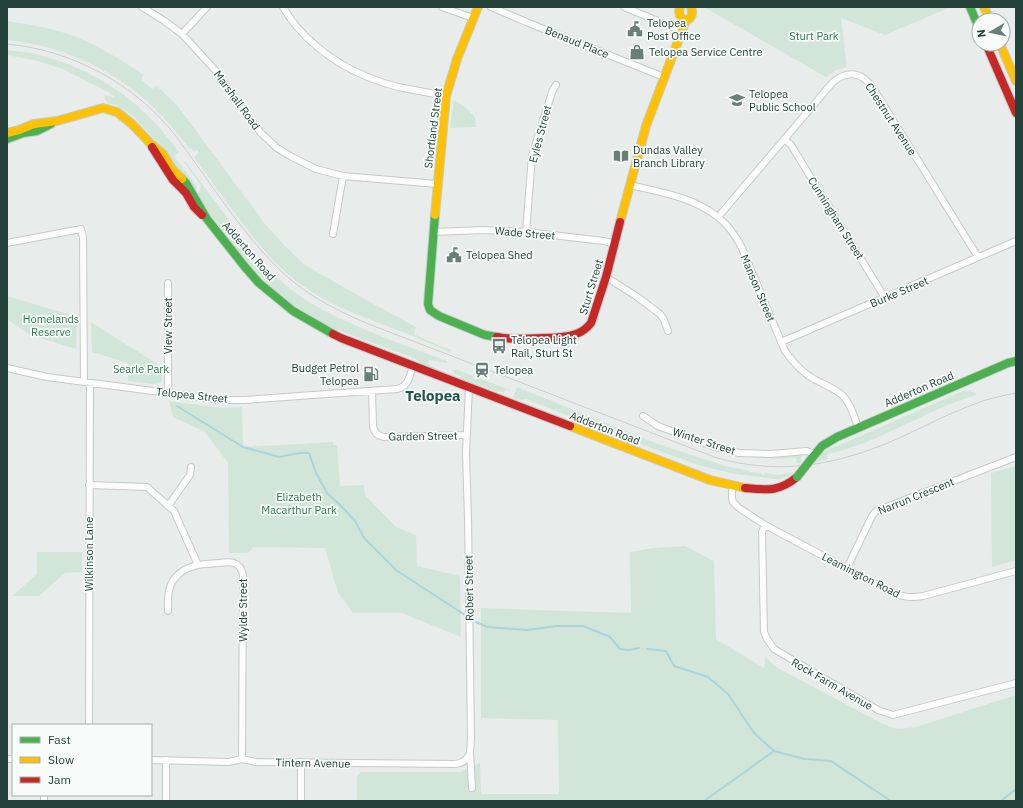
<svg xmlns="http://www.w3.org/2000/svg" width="1023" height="808" font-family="'IBM Plex Sans',sans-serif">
  <rect width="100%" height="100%" fill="#e8edeb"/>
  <path fill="#d1e6d8" d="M 704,7 L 951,7 L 885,35 L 841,18 L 847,67 L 836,70 L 826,77 Z
    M 7,21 C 27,24 46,27 65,33 C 94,42 119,59 144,75 L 141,80 L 153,89 L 156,85 L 177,105 L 265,224 L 284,245 L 305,265 L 370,302 L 416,327 L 414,334 L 426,340 L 451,350 L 450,352 C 434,345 419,339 403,332 C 365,318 328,305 296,281 C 272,262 253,238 235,213 C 221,195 208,176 194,157 L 199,153 L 197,150 L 194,152 L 191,148 L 190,149 C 177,132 163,116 147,101 C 108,67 59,45 7,40 Z
    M 7,50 C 15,51 23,52 31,53 C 72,62 112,82 142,110 C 156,123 168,137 179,152 L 174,156 L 197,187 L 197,188 L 194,191 L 168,156 L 150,134 L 133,116 L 116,105 L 107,103 L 104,95 L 116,98 L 108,92 L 63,69 L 34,60 L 7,55 Z
    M 454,100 L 465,107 L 475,117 L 476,127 L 450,128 Z
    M 185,161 L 258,259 C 275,276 292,292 312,304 C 355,328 401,344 447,361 L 447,363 L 429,360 L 428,364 L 438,370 L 422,364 L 414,358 L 335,329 L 317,320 L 295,306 L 275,290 L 257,272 L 236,248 L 196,195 L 200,190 L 201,185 L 184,162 Z
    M 7,296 L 77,317 L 76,349 L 30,335 L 7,319 Z
    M 91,322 L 162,367 L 162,378 L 161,382 L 158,383 L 154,384 L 128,381 L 128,363 L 92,352 Z
    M 455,369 L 510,390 L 510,391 L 505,390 L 504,393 L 499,391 L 498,392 L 460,378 L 461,376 L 453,373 Z
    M 517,387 L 658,444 L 725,466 L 750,471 L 750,472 L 761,473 L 761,474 L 765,475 L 765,473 L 779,475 L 793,472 C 789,477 782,479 776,479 L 735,474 L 701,466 L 643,445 L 526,399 L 523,400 L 513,398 Z
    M 964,391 L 970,391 L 976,393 L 976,395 C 925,410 880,443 827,454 L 828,459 L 816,462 C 822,451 829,448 840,445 L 958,393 Z
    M 169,401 L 223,408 L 242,407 L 243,447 L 333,442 L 333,445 L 337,445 L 340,486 L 364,485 L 365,495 L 396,527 L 416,535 L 417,566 L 460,576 L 461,637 L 402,613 L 353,613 L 338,593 L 325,548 L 254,547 L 248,553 L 229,553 L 228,463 L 205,432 L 173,417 Z
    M 800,455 L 801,456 L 801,463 L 797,463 L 796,458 L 776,459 L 769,459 Z
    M 1016,466 L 1016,560 L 992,567 L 991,473 Z
    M 685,546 L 714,561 L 716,639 L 764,668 L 765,657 L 776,667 L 883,724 L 898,729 L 916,727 L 1016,695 L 1016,801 L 357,801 L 357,776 L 361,772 L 461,772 L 480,763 L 481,794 L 559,794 L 558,720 L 481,718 L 481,608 L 631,613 L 630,552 L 653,548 Z
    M 37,552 L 82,552 L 82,572 L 65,573 L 39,596 L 12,596 L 37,574 Z"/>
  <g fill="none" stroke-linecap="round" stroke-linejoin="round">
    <path stroke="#a9d4db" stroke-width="2" d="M 177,406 L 243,447 L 279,457 L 299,453 L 309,453 L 316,473 L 327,493 L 343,508 L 355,521 L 364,538 L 396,570 L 465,615
      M 476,622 L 488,627 L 528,630 L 556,626 L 583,626 L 610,637 L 620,649 L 629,650 L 639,648
      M 647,649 L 666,651 L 674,666 L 708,677 L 728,694 L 754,733 L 774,751 L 805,759 L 831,761 L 891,801
      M 704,801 L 774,751
      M 1001,801 L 1016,789"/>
    <g stroke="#c5cac8" stroke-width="8">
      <path id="street" d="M 142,7 L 163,20 L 182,34 L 216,71 L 249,118 L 260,132 L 277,148 L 292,157 L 316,169 L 343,176 L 437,184
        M 283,7 C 287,14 292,21 297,27 C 323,57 359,77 398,87 C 414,90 430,93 446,96
        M 442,7 L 473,18
        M 491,7 L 536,26 L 664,77
        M 624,7 L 682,31
        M 182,34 L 207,7
        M 784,139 L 791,145 L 885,298
        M 630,185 C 660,192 693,197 718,217 C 728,225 735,235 741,246 L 785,351 C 793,362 802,373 814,379 C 823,384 833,388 841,394 C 850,402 854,416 858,427
        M 718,217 L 833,82 C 848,70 862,72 873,88 L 978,257
        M 433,232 L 484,230 L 526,232 L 604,241 L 615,244
        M 526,232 L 532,156 L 552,92 L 556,85
        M 333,234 L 343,176
        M 7,243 L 81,229 L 83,238 L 84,382
        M 606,277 L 636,296 L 660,314 L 664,320 L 668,331
        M 168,283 L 168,393
        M 781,342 L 1016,241
        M 7,368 L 47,377 L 221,400 L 245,400 L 397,389 C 409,386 409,377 413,366
        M 469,387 L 466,453 L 468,518 L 471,739 L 470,752 L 472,788
        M 372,391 L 373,426 C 374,433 378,436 384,437 L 466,435
        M 643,416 L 658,426 L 715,447 L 739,453 L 771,454 L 807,451 L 815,454
        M 89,485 L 147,487 L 174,511 L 198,565
        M 732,486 L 732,498 L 733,502 L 739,508 L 765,525 L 891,592 C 903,597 909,598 923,596 L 1016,571
        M 168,506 L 190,475 L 191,467
        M 765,525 L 762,532 L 764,632 L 767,639 L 774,649 L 878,710 L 893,715 L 1016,683
        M 847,568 L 872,516 L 876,511 L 1016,457
        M 168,611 C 168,599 167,588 175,578 C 186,564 203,564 219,563 C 224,563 229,561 234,563 C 240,565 242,570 243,575 L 242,759
        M 89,725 L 90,383
        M 7,759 L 13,759
        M 151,760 L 229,762 L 242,759 L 256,762 L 454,764 C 462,764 467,760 470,753
        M 44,801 L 44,795
        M 166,801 L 166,760
        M 301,801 L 301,762"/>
    </g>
    <g stroke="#c3cbc8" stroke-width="10">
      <path id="fast" d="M 970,7 L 979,28
        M 7,139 L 23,133 L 37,131 L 51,124
        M 182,179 L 186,183 L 207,219 L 245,267 L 259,283 L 293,311 L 333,334
        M 435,215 L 428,304 L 430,310 L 439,316 L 485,335 L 497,337
        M 812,458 L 822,446 L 837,437 L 1008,363 L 1016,361"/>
    </g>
    <g stroke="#c3cbc8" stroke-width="10">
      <path id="slow" d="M 680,7 C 675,24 697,24 691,7
        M 984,7 L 990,20
        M 1000,44 L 1016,81
        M 7,133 L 19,130 L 34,124 L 57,121 L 103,108 L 117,112 L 132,124 L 150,143 L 163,154 L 172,169 L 182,179
        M 435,215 L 446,96 L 457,59 L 478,7
        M 620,222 L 646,126 L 686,20
        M 570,426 L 710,480 L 745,488"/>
    </g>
    <g stroke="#c3cbc8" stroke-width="10">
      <path id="jam" d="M 986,44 L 1016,113
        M 152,147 L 173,180 L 186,193 L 194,207 L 202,215
        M 333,334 L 341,338 L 570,426
        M 497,337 C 512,340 527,339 542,338 C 553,338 565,338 576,334 C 582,332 587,328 591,323 L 606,277 L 620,222
        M 745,488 C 767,490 779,492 797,477"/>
    </g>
    <use href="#street" stroke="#fcfcfc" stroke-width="6"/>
    <use href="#fast" stroke="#4caf50" stroke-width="8"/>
    <use href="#slow" stroke="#ffc107" stroke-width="8"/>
    <use href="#jam" stroke="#c62828" stroke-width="8"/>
    <path stroke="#c9cdcc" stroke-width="1" d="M 7,44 C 72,50 135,84 175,135 C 209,180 239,230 279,269 C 304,294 334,309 366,323 L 717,458 C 772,473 821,468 875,448 C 908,436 939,417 972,405 C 986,399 1001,396 1016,393"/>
    <g stroke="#c3cbc8" stroke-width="10" stroke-linecap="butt">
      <path id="fast-bridge" d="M 797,477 L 812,458"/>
    </g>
    <use href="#fast-bridge" stroke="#4caf50" stroke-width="8"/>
  </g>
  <defs>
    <g id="civic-bare" transform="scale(1.2)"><path d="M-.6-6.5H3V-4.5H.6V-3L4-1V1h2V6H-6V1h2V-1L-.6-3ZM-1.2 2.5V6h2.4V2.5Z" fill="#697e78" stroke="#f7fbf9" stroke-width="2.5" paint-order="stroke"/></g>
    <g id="shop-bare" transform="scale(1.2)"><path d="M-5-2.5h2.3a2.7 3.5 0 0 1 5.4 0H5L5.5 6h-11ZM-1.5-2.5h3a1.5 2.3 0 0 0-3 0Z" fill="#697e78" stroke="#f7fbf9" stroke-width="2.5" paint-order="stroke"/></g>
    <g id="school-bare" transform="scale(1.2)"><path d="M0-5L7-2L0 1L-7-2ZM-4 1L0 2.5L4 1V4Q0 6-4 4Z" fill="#697e78" stroke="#f7fbf9" stroke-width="2.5" paint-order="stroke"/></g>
    <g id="library-bare" transform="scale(1.2)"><path d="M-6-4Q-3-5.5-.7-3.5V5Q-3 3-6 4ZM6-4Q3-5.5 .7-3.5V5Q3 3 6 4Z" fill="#697e78" stroke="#f7fbf9" stroke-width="2.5" paint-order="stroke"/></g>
    <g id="bus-bare" transform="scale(1.2)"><path d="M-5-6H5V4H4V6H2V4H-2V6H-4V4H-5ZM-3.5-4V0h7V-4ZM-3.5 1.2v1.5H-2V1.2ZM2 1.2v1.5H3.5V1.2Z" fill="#697e78" stroke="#f7fbf9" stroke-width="2.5" paint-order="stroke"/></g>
    <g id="station-bare" transform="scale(1.2)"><path d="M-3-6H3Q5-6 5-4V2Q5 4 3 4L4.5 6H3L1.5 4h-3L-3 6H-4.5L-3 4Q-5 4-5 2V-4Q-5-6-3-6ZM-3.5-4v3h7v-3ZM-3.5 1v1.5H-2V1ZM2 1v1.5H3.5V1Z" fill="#697e78" stroke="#f7fbf9" stroke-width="2.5" paint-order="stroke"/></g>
    <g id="fuel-bare" transform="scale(1.2)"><path d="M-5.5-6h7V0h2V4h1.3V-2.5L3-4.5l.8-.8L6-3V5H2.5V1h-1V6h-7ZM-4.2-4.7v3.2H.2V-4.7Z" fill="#697e78" stroke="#f7fbf9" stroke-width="2.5" paint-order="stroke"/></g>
  </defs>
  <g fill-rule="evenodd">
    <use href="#civic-bare" x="635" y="29"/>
    <use href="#shop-bare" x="637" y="52"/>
    <use href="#school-bare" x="737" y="100"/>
    <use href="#library-bare" x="621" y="156"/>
    <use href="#civic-bare" x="454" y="255"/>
    <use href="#bus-bare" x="499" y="346"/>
    <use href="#station-bare" x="482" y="370"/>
    <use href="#fuel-bare" x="371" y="374"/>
  </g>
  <g text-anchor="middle" stroke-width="3.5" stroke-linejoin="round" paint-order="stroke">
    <g font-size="11" fill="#24423a" stroke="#f7fbf9" text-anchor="start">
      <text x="647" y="27">Telopea<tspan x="647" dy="13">Post Office</tspan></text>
      <text x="649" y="56">Telopea Service Centre</text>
      <text x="749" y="98">Telopea<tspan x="749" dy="13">Public School</tspan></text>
      <text x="633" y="154">Dundas Valley<tspan x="633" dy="13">Branch Library</tspan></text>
      <text x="466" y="259">Telopea Shed</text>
      <text x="511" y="344">Telopea Light<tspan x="511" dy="13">Rail, Sturt St</tspan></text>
      <text x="359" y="372" text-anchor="end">Budget Petrol<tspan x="359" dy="13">Telopea</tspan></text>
      <text x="494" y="374">Telopea</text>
    </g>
    <g font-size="11" fill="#2d7a4b" stroke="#f7fbf9">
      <text x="814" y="40">Sturt Park</text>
      <text x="51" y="323">Homelands<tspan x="51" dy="13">Reserve</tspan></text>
      <text x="141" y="373">Searle Park</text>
      <text x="299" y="501">Elizabeth<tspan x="299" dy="13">Macarthur Park</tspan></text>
    </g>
    <g font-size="11" fill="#24423a" stroke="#f7fbf9">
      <text transform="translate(577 42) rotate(22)" y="4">Benaud Place</text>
      <text transform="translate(237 100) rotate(54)" y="4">Marshall Road</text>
      <text transform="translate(891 119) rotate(57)" y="4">Chestnut Avenue</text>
      <text transform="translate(433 128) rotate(-83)" y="4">Shortland Street</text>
      <text transform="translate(540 134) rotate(-75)" y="4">Eyles Street</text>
      <text transform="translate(836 218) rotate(58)" y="4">Cunningham Street</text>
      <text transform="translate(525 233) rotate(5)" y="4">Wade Street</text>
      <text transform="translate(249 251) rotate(49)" y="4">Adderton Road</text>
      <text transform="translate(591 287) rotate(-73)" y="4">Sturt Street</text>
      <text transform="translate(758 288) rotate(67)" y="4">Manson Street</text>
      <text transform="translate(899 292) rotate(-23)" y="4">Burke Street</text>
      <text transform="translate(168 326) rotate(-90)" y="4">View Street</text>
      <text transform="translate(919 389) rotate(-23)" y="4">Adderton Road</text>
      <text transform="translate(192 395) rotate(6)" y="4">Telopea Street</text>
      <text transform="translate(605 428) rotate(21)" y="4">Adderton Road</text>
      <text transform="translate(423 436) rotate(-1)" y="4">Garden Street</text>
      <text transform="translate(704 441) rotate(18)" y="4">Winter Street</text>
      <text transform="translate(916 496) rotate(-22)" y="4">Narrun Crescent</text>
      <text transform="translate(89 554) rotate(-90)" y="4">Wilkinson Lane</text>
      <text transform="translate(861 575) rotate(27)" y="4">Leamington Road</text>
      <text transform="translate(469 588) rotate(-91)" y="4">Robert Street</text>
      <text transform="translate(243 610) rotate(-90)" y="4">Wylde Street</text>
      <text transform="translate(832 684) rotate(30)" y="4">Rock Farm Avenue</text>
      <text transform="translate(313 763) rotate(1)" y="4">Tintern Avenue</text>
    </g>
    <g font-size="15" font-weight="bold" fill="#1f5548" stroke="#f7fbf9">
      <text x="433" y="401">Telopea</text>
    </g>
  </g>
  <rect width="1023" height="808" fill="none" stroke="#24423a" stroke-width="16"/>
  <rect x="12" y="724" width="140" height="72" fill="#f7fbf9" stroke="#a3b1ad"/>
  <rect x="20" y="737" width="20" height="6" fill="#4caf50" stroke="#a3b1ad"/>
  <text x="48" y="744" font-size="12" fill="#24423a">Fast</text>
  <rect x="20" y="757" width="20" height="6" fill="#ffc107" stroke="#a3b1ad"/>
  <text x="48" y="764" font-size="12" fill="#24423a">Slow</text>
  <rect x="20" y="777" width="20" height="6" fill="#c62828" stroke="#a3b1ad"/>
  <text x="48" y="784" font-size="12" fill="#24423a">Jam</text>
  <g transform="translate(991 32) rotate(261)"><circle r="19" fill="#f7fbf9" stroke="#a3b1ad"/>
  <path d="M0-3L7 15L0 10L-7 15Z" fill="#697e78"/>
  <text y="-6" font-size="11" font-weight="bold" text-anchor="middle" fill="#24423a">N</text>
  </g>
</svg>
